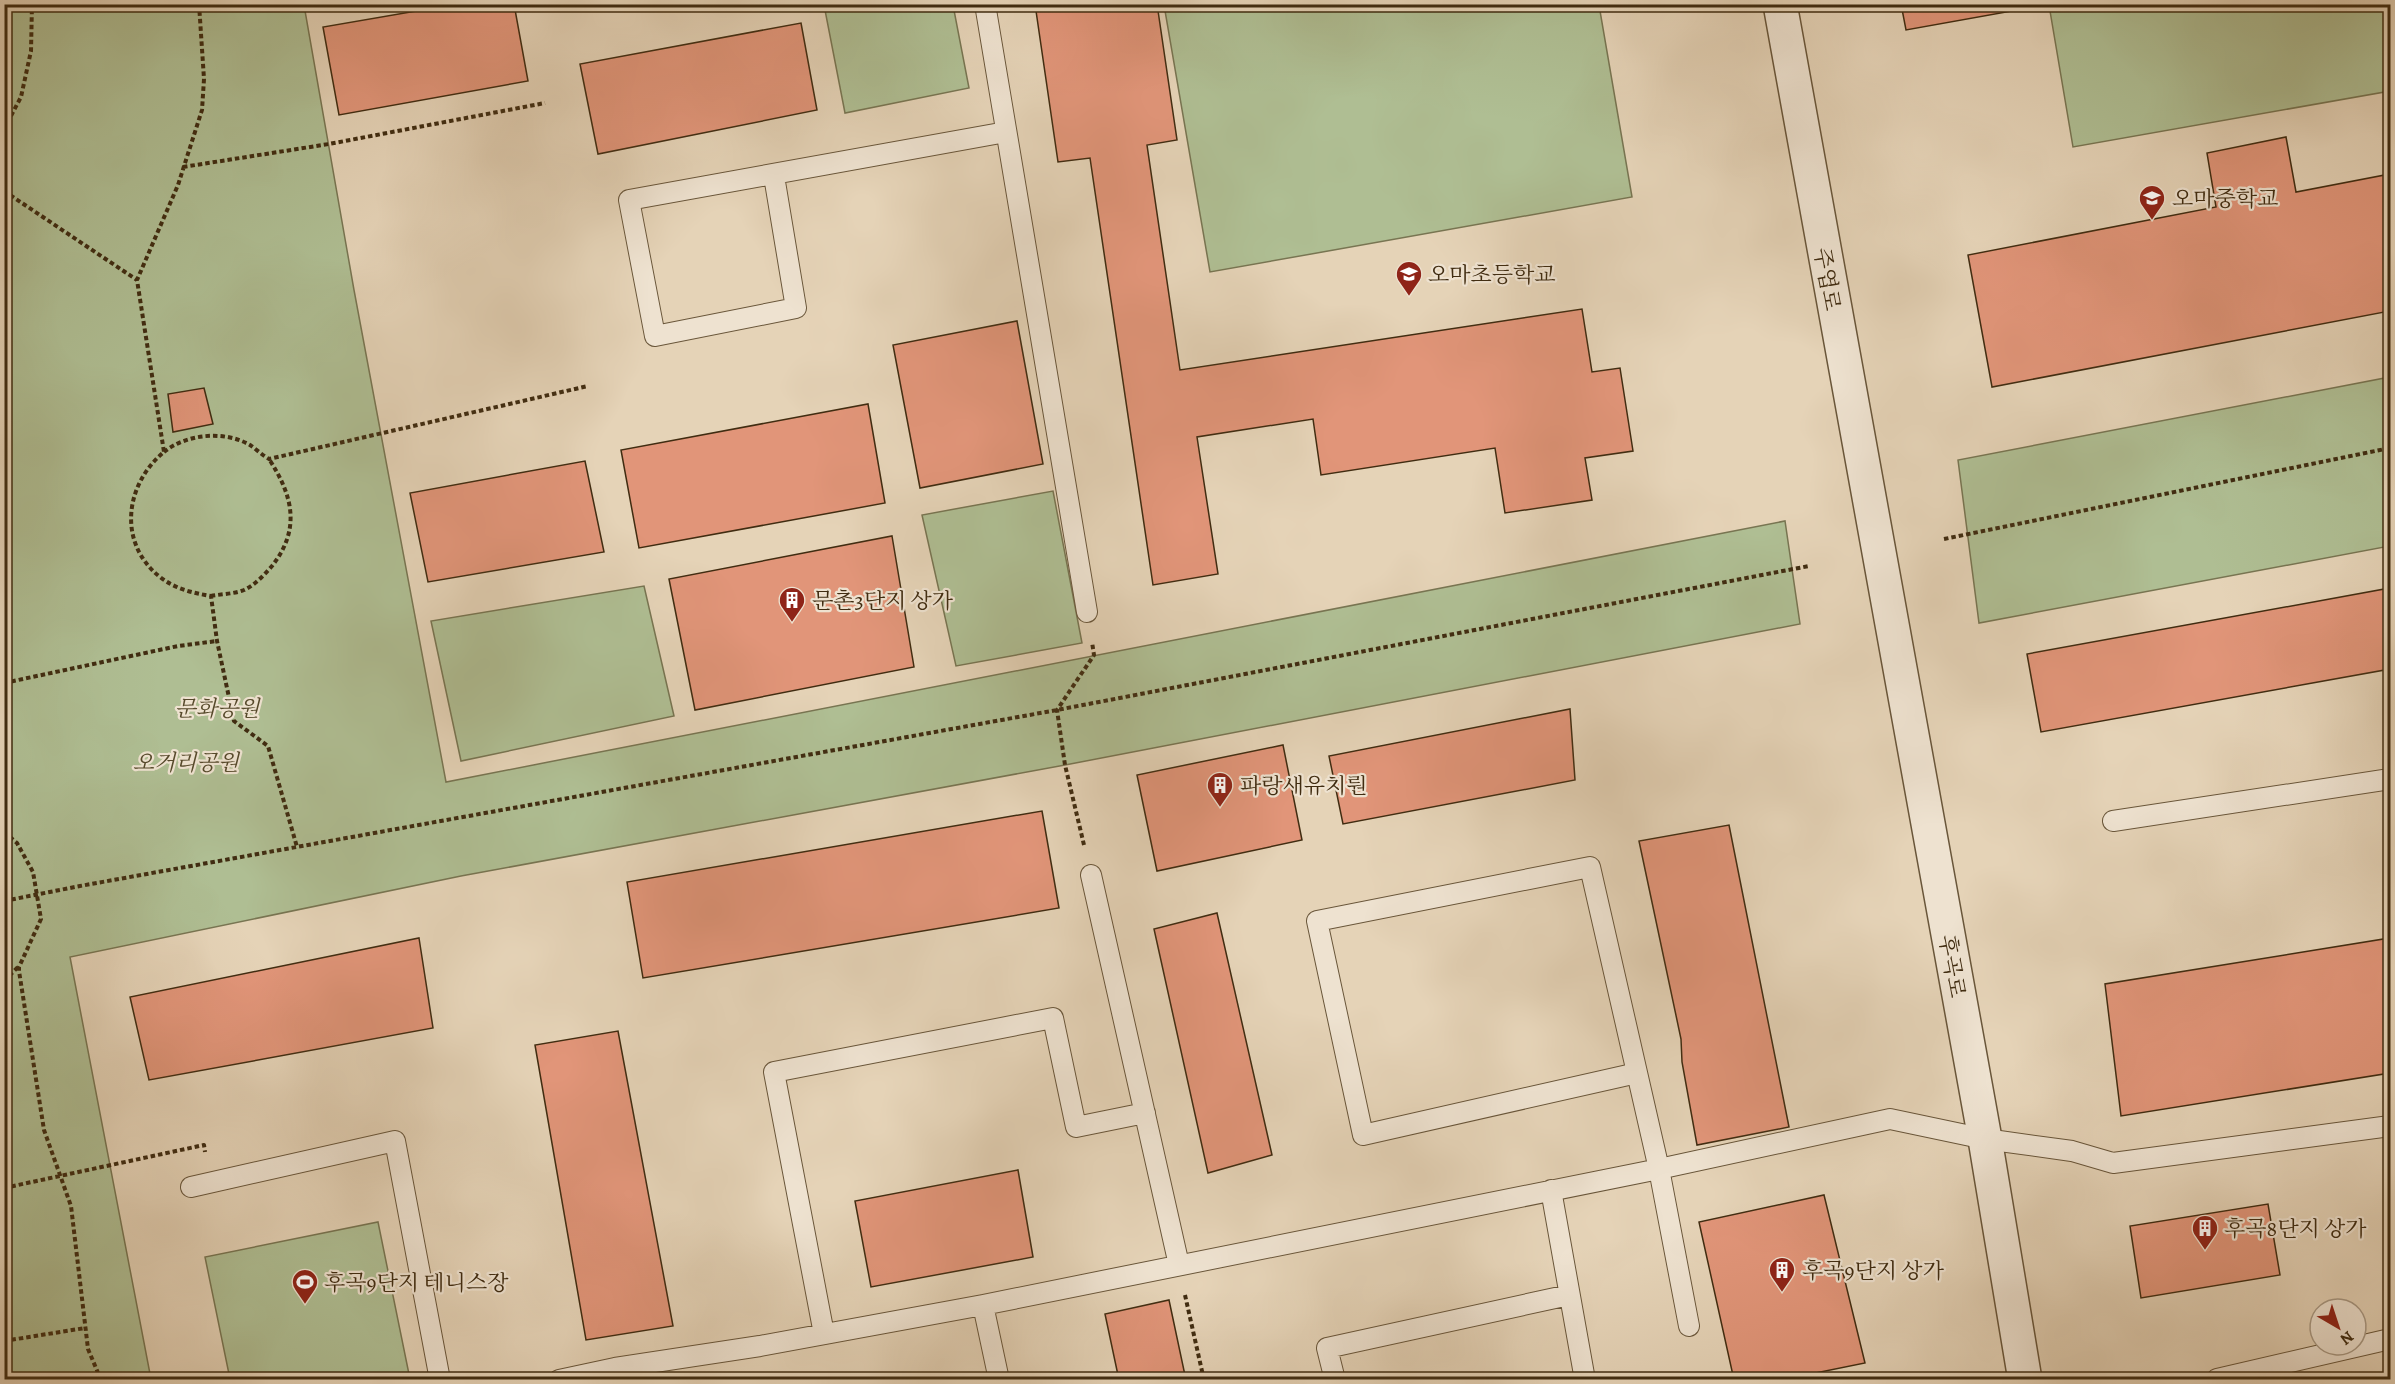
<svg xmlns="http://www.w3.org/2000/svg" width="2395" height="1384" font-family="Alegreya,'Noto Serif KR',serif">
  <rect width="100%" height="100%" fill="#e5d3b7"/>
  <filter id="stains"><feTurbulence type="fractalNoise" baseFrequency=".00333" numOctaves="4"/><feColorMatrix values="0 0 0 0 .2 0 0 0 0 .09 0 0 0 0 .02 0 0 0 .5 -.17"/></filter>
  <radialGradient id="worn" r=".72"><stop offset=".6" stop-color="#630" stop-opacity="0"/><stop offset="1" stop-color="#630" stop-opacity=".3"/></radialGradient>
  <path fill="#afbe93" stroke="#787552" stroke-width="1.5" d="M 5,5 L 304,5 L 354,290 L 446,782 L 1785,521 L 1800,624 L 1065,765 L 461,876 L 70,957 L 151,1379 L 5,1379 Z
    M 824,5 L 953,5 L 969,88 L 845,113 Z
    M 1164,5 L 1599,5 L 1632,197 L 1210,272 Z
    M 2049,5 L 2390,5 L 2390,91 L 2073,147 Z
    M 2390,377 L 2390,546 L 1979,623 L 1958,460 Z
    M 1053,491 L 1082,643 L 956,666 L 922,515 Z
    M 644,586 L 674,716 L 461,761 L 431,621 Z
    M 378,1222 L 410,1379 L 230,1379 L 205,1257 Z"/>
  <path fill="#e19579" stroke="#402c11" stroke-width="1.5" d="M 457,4 L 514,4 L 528,81 L 339,115 L 323,27 Z
    M 1035,4 L 1157,4 L 1177,140 L 1147,145 L 1180,370 L 1582,309 L 1592,372 L 1620,368 L 1633,451 L 1585,458 L 1592,500 L 1505,513 L 1495,448 L 1321,475 L 1313,419 L 1197,437 L 1218,574 L 1153,585 L 1090,158 L 1058,162 Z
    M 1901,4 L 2039,4 L 2039,6 L 1906,30 Z
    M 801,23 L 817,110 L 598,154 L 580,64 Z
    M 2286,137 L 2296,192 L 2390,174 L 2390,311 L 1992,387 L 1968,255 L 2216,207 L 2207,153 Z
    M 1017,321 L 1043,464 L 920,488 L 893,345 Z
    M 204,388 L 213,424 L 173,432 L 168,394 Z
    M 868,404 L 885,503 L 639,548 L 621,450 Z
    M 585,461 L 604,552 L 428,582 L 410,493 Z
    M 892,536 L 914,667 L 695,710 L 669,579 Z
    M 2390,588 L 2390,669 L 2041,732 L 2027,654 Z
    M 1570,709 L 1575,780 L 1343,824 L 1329,756 Z
    M 1283,745 L 1302,840 L 1157,871 L 1137,775 Z
    M 1042,811 L 1059,908 L 643,978 L 627,882 Z
    M 1729,825 L 1789,1127 L 1697,1145 L 1682,1062 L 1681,1039 L 1639,841 Z
    M 1217,913 L 1272,1155 L 1208,1173 L 1154,929 Z
    M 419,938 L 433,1028 L 149,1080 L 130,997 Z
    M 2390,938 L 2390,1073 L 2121,1116 L 2105,984 Z
    M 618,1031 L 673,1326 L 586,1340 L 535,1045 Z
    M 1018,1170 L 1033,1257 L 871,1287 L 855,1201 Z
    M 1824,1195 L 1865,1363 L 1781,1380 L 1734,1380 L 1699,1222 Z
    M 2268,1204 L 2280,1275 L 2141,1298 L 2130,1226 Z
    M 1169,1300 L 1186,1380 L 1119,1380 L 1105,1314 Z"/>
  <g fill="none" stroke-linecap="round" stroke-linejoin="round">
    <g stroke="#69563a" stroke-width="22">
      <path id="service" d="M 985,4 L 1087,612
        M 774,176 L 796,308 L 655,336 L 629,200 L 1006,132
        M 2113,821 L 2390,779
        M 1091,875 L 1179,1265
        M 1637,1073 L 1363,1135 L 1317,921 L 1590,867 L 1659,1169 L 1689,1326
        M 191,1187 L 395,1141 L 440,1380
        M 1551,1190 L 1585,1380
        M 983,1305 L 999,1380
        M 824,1334 L 774,1072 L 1053,1018 L 1076,1127 L 1145,1113
        M 2217,1379 L 2390,1339
        M 559,1380 L 615,1368 L 760,1346 L 983,1305 L 1659,1169 L 1890,1119 L 1985,1139 L 2072,1151 L 2113,1163 L 2390,1126
        M 1335,1380 L 1327,1348 L 1569,1295"/>
    </g>
    <g stroke="#69563a" stroke-width="36">
      <path id="tertiary" d="M 1780,4 L 1985,1139 L 2025,1380"/>
    </g>
    <path stroke="#402c11" stroke-width="4" stroke-dasharray="4.5 3" stroke-linecap="butt" d="M 199,4 L 204,79 L 202,110 L 178,185 L 137,280 L 164,452 C 125,484 117,543 160,577 C 175,589 193,593 211,596 L 217,641 L 234,721 L 268,746 L 297,847
      M 4,129 L 21,97 L 31,51 L 32,4
      M 183,167 L 329,144 L 545,103
      M 4,191 L 137,280
      M 164,452 C 186,434 224,430 250,445 C 256,449 262,455 269,459 L 588,386
      M 1944,539 L 2390,448
      M 211,596 C 221,594 234,594 244,590 C 255,585 264,575 272,566 C 301,529 293,496 269,459
      M 4,683 L 178,646 L 217,641
      M 4,832 L 17,843 L 33,872 L 41,919 L 19,967 L 19,971 L 44,1130 L 71,1206 L 88,1349 L 101,1380
      M 1084,845 L 1065,765 L 1057,710 L 1094,655 L 1092,642
      M 4,901 L 80,886 L 1057,710 L 1809,566
      M 4,981 L 18,967
      M 4,1188 L 204,1145 L 205,1152
      M 1185,1295 L 1204,1380
      M 4,1341 L 85,1328
      M 4,1343 L 10,1380"/>
    <use href="#service" stroke="#eee2d0" stroke-width="20"/>
    <use href="#tertiary" stroke="#eee2d0" stroke-width="33"/>
  </g>
  <defs>
    <g id="school-pin" transform="scale(1.35)"><path d="M0 17L-7.5 6A9.5 9.5 0 1 1 7.5 6Z" fill="#8f2418" stroke="#eee2d0"/><path d="M0-5L7-2L0 1L-7-2ZM-4 1L0 2.5L4 1V4Q0 6-4 4Z" fill="#fff"/></g>
    <g id="building-pin" transform="scale(1.35)"><path d="M0 17L-7.5 6A9.5 9.5 0 1 1 7.5 6Z" fill="#8f2418" stroke="#eee2d0"/><path d="M-4-6H4V6H1V3H-1V6H-4ZM-2.5-4.3h1.7v1.8h-1.7ZM.8-4.3h1.7v1.8H.8ZM-2.5-1h1.7V.8h-1.7ZM.8-1h1.7V.8H.8Z" fill="#fff"/></g>
    <g id="stadium-pin" transform="scale(1.35)"><path d="M0 17L-7.5 6A9.5 9.5 0 1 1 7.5 6Z" fill="#8f2418" stroke="#eee2d0"/><path d="M0-5a6.5 5 0 1 0 0 10a6.5 5 0 1 0 0-10ZM-3.5-1.8h7v3.6h-7Z" fill="#fff"/></g>
  </defs>
  <g fill-rule="evenodd">
    <use href="#school-pin" x="2152" y="198"/>
    <use href="#school-pin" x="1409" y="274"/>
    <use href="#building-pin" x="792" y="600"/>
    <use href="#building-pin" x="1220" y="785"/>
    <use href="#building-pin" x="2205" y="1228"/>
    <use href="#building-pin" x="1782" y="1270"/>
    <use href="#stadium-pin" x="305" y="1282"/>
  </g>
  <g text-anchor="middle" stroke-width="4.5" stroke-linejoin="round" paint-order="stroke">
    <g font-size="22" fill="#402c11" stroke="#eee2d0" text-anchor="start">
      <text x="2172" y="206">오마중학교</text>
      <text x="1428" y="282">오마초등학교</text>
      <text x="812" y="608">문촌3단지 상가</text>
      <text x="1240" y="793">파랑새유치뤈</text>
      <text x="2224" y="1236">후곡8단지 상가</text>
      <text x="1802" y="1278">후곡9단지 상가</text>
      <text x="324" y="1290">후곡9단지 테니스장</text>
    </g>
    <g font-size="22" fill="#402c11" stroke="#eee2d0">
      <text transform="translate(1828 279) rotate(80)" y="8">주엽로</text>
      <text transform="translate(1953 966) rotate(80)" y="8">후곡로</text>
    </g>
    <g font-size="22" font-style="italic" fill="#56492b" stroke="#eee2d0">
      <text x="217" y="716">문화공원</text>
      <text x="186" y="770">오거리공원</text>
    </g>
  </g>
  <rect width="2395" height="1384" fill="none" stroke="#e5d3b7" stroke-width="24"/>
  <rect x="6" y="6" width="2383" height="1372" fill="none" stroke="#402c11" stroke-width="3"/>
  <rect x="12" y="12" width="2371" height="1360" fill="none" stroke="#402c11" stroke-width="1.5"/>
  <g transform="translate(2338 1327) rotate(141)"><circle r="28" fill="#eee2d0" stroke="#a89984" stroke-width="1.5"/>
  <path d="M0-4.5L10 22L0 15L-10 22Z" fill="#8f2418"/>
  <text y="-9" font-size="16" font-weight="bold" text-anchor="middle" fill="#402c11">N</text>
  </g>
  <rect width="100%" height="100%" filter="url(#stains)"/>
  <rect width="100%" height="100%" fill="url(#worn)"/>
</svg>
